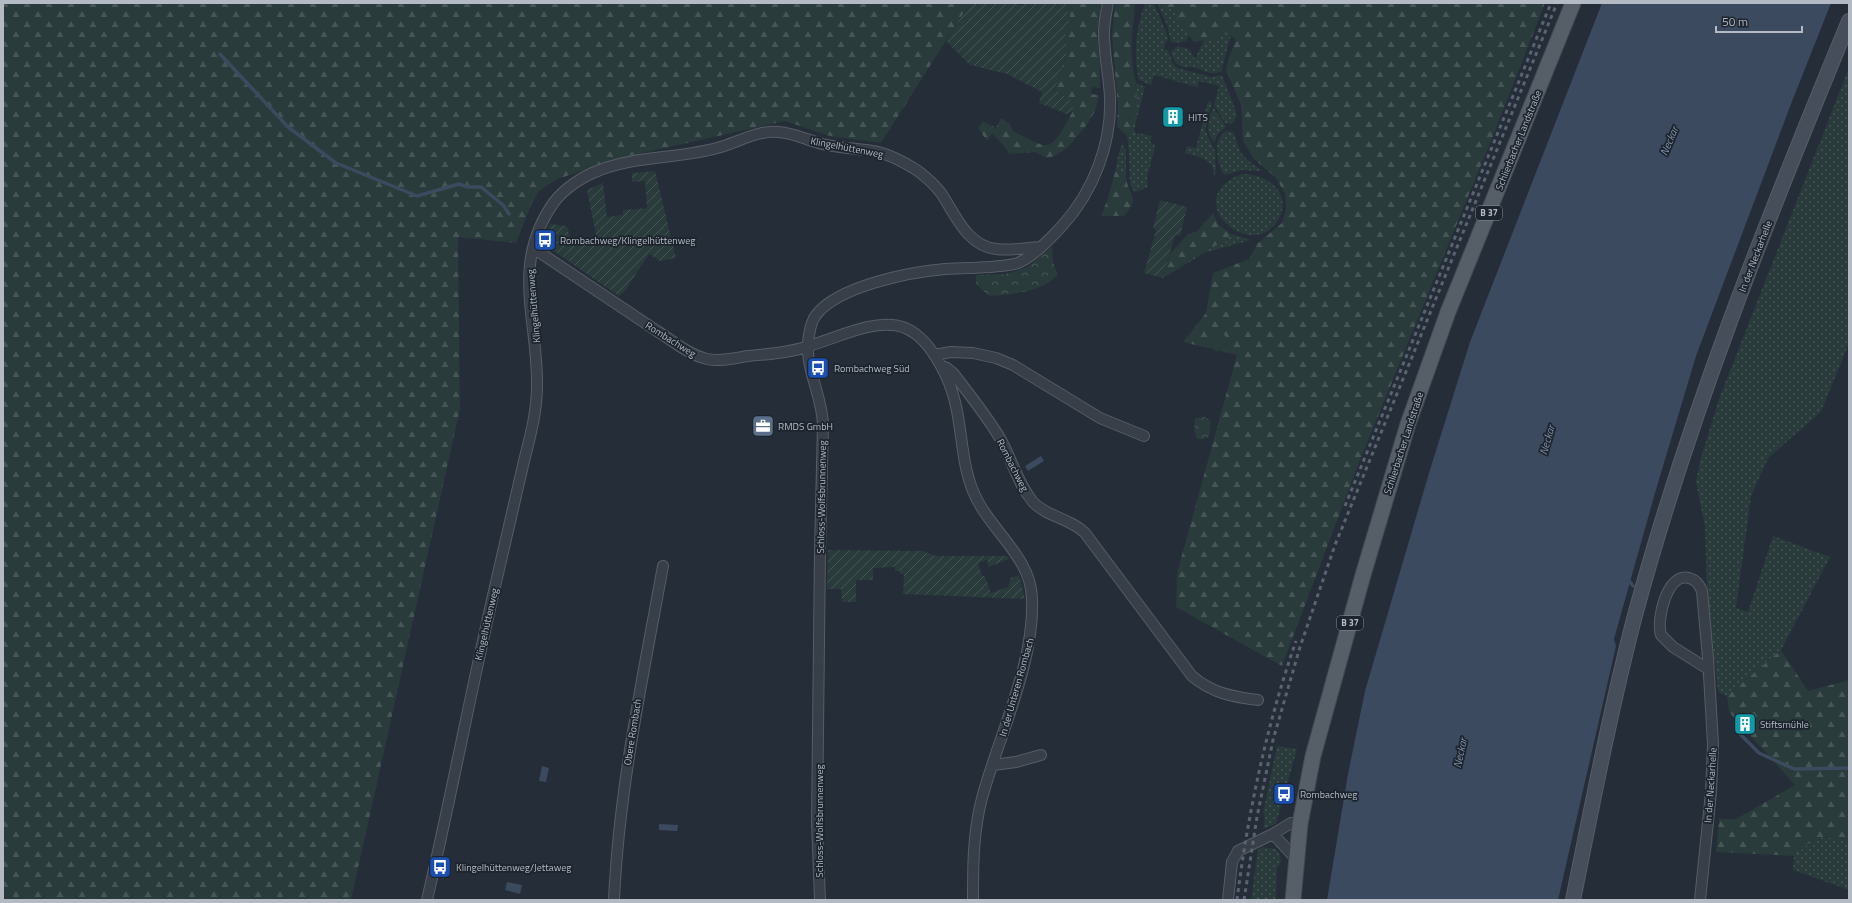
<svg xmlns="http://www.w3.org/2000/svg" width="1852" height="903" font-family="'Titillium Web',sans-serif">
  <defs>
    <pattern id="grass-dots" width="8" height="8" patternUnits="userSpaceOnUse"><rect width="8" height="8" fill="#293b3b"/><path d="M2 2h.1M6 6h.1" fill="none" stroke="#465556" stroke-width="1.8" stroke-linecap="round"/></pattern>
    <pattern id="forest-firs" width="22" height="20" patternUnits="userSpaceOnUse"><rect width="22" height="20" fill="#293b3b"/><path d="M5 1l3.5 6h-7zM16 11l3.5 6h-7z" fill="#465556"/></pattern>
    <pattern id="park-crowns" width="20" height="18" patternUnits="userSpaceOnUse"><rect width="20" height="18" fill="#293b3b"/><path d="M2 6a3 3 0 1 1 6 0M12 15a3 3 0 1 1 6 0" fill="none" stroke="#465556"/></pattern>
    <pattern id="garden-furrows" width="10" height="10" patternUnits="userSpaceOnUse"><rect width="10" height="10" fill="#293b3b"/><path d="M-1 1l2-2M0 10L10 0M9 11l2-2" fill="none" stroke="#465556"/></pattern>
  </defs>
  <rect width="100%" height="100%" fill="#242d38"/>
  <path fill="url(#grass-dots)" d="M 1145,3 L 1154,3 L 1167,34 L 1168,41 L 1166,41 L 1164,49 L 1168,50 L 1173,64 L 1177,68 L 1212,77 L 1222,75 L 1236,111 L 1237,116 L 1232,124 L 1225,123 L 1214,105 L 1219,86 L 1199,81 L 1197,87 L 1154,75 L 1151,85 L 1139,80 C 1133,55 1136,27 1145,3 Z
    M 1157,3 L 1161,3 L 1162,5 L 1173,8 L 1189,35 L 1186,41 L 1175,43 L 1171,42 L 1167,25 Z
    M 1226,32 L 1231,35 L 1221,72 C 1210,75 1204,71 1194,67 C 1190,66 1188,68 1184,67 C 1176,66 1172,59 1171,51 L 1178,46 L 1189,49 L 1195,59 L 1204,40 L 1218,38 Z
    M 1849,68 L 1849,343 L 1821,412 L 1768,458 L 1751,496 L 1736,608 L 1748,612 L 1773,536 L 1830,557 L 1781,650 L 1727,696 L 1718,692 L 1707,591 L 1705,527 L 1696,482 L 1700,461 L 1719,399 Z
    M 1136,83 L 1145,87 L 1134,130 L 1137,135 L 1138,133 L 1152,136 L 1150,142 L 1154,144 L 1155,148 L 1147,177 L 1148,187 L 1136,192 L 1133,190 L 1130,184 L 1129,153 L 1127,136 L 1131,135 L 1132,129 Z
    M 1208,101 L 1212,102 L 1205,130 L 1215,151 L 1216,169 L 1214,177 C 1215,159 1199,157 1185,153 L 1187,146 L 1196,148 Z
    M 1213,107 L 1226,127 L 1218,134 L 1214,142 C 1204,131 1209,120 1213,107 Z
    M 1226,131 L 1233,132 C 1237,139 1237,145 1240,151 C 1245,160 1255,165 1262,171 L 1242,170 L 1224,175 C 1217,163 1212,140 1226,131 Z
    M 1123,144 L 1126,151 L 1126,174 L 1115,172 C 1117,164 1118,149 1123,144 Z
    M 1242,174 C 1267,173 1294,194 1278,220 C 1251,264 1177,199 1242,174 Z
    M 1231,234 L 1251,240 L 1204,253 L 1163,278 C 1179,267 1207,245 1225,243 Z
    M 1277,746 L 1297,749 L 1276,824 L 1263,829 L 1265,818 L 1263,813 Z
    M 1816,837 L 1849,839 L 1849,890 L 1793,870 L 1794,856 Z
    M 1262,847 L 1276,849 L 1280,855 L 1281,862 L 1277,868 L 1276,900 L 1251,900 L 1258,850 Z"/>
  <path fill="url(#forest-firs)" d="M 3,3 L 970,3 L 881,143 L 830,136 L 785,121 L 629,156 L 557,179 L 539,191 L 531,205 L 516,243 L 458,237 L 460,409 L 351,900 L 3,900 Z
    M 1066,3 L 1101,3 L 1097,33 L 1100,66 L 1100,88 L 1092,87 L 1091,94 L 1099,95 L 1095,111 L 1086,126 L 1069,146 L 1057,155 L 1047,158 L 1035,152 L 1009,154 L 1005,147 L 992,133 L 987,141 L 978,128 L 983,121 L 996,128 L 1001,118 L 1010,124 L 1013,131 C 1022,135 1034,143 1044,145 C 1057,147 1067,120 1073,111 L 1070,101 L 1055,89 L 1067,51 L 1064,35 L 1070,17 Z
    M 1115,3 L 1134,3 L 1135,7 C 1133,27 1130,47 1133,67 C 1133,72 1135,77 1136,82 C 1138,98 1135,120 1131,135 L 1127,136 L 1117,126 L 1118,107 L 1112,35 Z
    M 1161,3 L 1545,3 L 1495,131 L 1360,460 L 1282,666 L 1176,607 L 1177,573 L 1237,355 L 1183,342 L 1206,313 L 1213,273 L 1249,259 L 1258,243 L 1282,223 L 1286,209 L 1285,194 L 1276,178 L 1254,159 L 1243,141 L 1241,105 L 1226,70 L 1228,60 L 1236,40 L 1226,32 L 1218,38 L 1194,42 L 1181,25 L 1173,8 L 1162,5 Z
    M 1115,172 L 1126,174 C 1126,196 1143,195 1124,216 L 1101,216 L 1108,198 Z
    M 1213,213 L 1219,225 L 1231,234 L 1225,243 C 1207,245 1179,267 1163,278 L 1170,254 L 1188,234 L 1197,231 Z
    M 1781,650 L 1808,691 L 1849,680 L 1849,839 L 1816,837 L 1794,856 L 1716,852 L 1719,819 L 1736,819 L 1795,785 L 1729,712 L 1727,696 Z"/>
  <path fill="url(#park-crowns)" d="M 1052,247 L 1053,262 L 1058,275 C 1040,293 1013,294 989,296 L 976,284 L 976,275 L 1005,274 L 1026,268 Z
    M 1205,417 L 1211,421 L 1209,437 L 1203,439 L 1197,439 L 1194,430 L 1195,418 Z"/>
  <path fill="url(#garden-furrows)" d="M 970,3 L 1009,3 L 1023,5 L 1024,3 L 1066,3 L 1070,17 L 1065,35 L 1067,51 L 1055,89 L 1073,103 L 1073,111 L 1066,114 L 1039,103 L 1042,92 L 1007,74 L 970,65 L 946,41 Z
    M 655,171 L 676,258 L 660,261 L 649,254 L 624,292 L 619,296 L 548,247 L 545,236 L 550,224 L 567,226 L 572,246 L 597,240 L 587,190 L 603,183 L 607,217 L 623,215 L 623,210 L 647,208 L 645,181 L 632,182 L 632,173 Z
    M 1160,200 L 1187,207 L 1180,236 L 1175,235 L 1163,278 L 1144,273 L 1156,230 L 1153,228 Z
    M 828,550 L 923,551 L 936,556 L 1007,556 L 1009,559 L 989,567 L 987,560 L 978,563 L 982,576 L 985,576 L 991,593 L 1008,587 L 1011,578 L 1019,575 L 1025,599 L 903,594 L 904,574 L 900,574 L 900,571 L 895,571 L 895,567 L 873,568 L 873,580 L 856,580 L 856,602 L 842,602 L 841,589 L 827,589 Z"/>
  <path fill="#293b3b" d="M 1223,333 L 1229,342 L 1216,352 L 1209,343 Z"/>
  <path fill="#3c4a5f" d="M 1602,3 L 1831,3 L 1791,104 L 1696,356 L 1655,493 L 1614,639 L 1616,646 L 1558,900 L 1327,900 L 1348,774 L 1365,691 L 1429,473 L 1470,342 Z
    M 1041,456 L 1044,461 L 1028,471 L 1025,466 Z
    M 542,766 L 549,768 L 546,782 L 539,781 Z
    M 659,824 L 678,825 L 677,831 L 659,830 Z
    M 507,882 L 522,885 L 520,894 L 505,890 Z"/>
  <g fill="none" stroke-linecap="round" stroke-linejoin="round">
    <path stroke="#3c4a5f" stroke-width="3.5" d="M 220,54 L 288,127 L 336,163 L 417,196 L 459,184 L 468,187 L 481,187 L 503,205 L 509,214
      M 1630,582 L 1633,586
      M 1738,732 L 1759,753 L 1794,769 L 1849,768"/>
    <g stroke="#565d66" stroke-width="12">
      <path id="minor" d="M 533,248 C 574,275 616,304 657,331 C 672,340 689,355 707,359 C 720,362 735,358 748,356 C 768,354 789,353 809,346 C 872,326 910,299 946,376 C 964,414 958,454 973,491 C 988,529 1031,556 1032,598 C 1035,663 999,735 982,798 C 973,832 973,865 973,900
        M 934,355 L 951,352 L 973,353 L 996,358 L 1013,365 L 1100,418 L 1144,436
        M 941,366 L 947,368 L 953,373 C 969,394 987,416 1001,440 C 1012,460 1018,484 1033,502 C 1047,517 1070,518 1085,533 L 1192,676 C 1212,693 1233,697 1258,700
        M 993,765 L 1016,762 L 1041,755
        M 1273,834 L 1296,859
        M 427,900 C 452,793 472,685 497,578 C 506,539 515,500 524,461 C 530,437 537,412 537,386 C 538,319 510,264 554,202 C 565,188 583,176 600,170 C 639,155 684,159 724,146 C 742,140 760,130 779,132 C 794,133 807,140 822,144 C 838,148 855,148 872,151 C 888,153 904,162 918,171 C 926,177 934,184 941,193 C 955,214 967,246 996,249 C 1010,251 1025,248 1040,247
        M 614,900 C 619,787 643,677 663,566
        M 820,900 L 817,823 L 820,550 L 823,424 C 822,394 803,365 809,335 C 810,329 812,320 816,315 C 838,286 910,272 945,269 C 969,267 994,269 1018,263 C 1034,256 1050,239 1062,226 C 1093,192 1112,144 1110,97 C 1109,76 1104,55 1104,33 C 1104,23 1106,13 1108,3
        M 1228,900 L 1232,862 L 1238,851 L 1273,834 L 1291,823 L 1300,824
        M 1700,900 L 1711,792 L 1713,744 L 1708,658 L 1702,591 C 1699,584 1696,580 1689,578 C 1667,572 1656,620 1661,635 L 1673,647 L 1708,669"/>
    </g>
    <g stroke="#565d66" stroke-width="16">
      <path id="secondary" d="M 1573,900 C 1592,806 1610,712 1634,619 C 1689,414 1768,217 1849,21"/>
    </g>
    <g stroke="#414851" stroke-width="17">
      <path id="primary" d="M 1293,900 L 1300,824 L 1313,756 L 1363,575 L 1408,424 L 1448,312 L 1573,3"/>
    </g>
    <use href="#minor" stroke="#383f48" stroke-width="10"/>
    <use href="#secondary" stroke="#464e5b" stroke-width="14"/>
    <use href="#primary" stroke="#565e68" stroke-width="15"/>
    <path stroke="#5a636f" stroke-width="3" stroke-dasharray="4 4" stroke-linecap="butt" d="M 1345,506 L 1551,3
      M 1237,900 C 1248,812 1267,724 1296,641
      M 1244,900 L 1257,817 L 1273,740 L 1300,647 L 1335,545 L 1557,3"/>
  </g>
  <defs>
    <g id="building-square" transform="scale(1.15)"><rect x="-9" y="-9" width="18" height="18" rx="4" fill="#0f9aa8" stroke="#1d242d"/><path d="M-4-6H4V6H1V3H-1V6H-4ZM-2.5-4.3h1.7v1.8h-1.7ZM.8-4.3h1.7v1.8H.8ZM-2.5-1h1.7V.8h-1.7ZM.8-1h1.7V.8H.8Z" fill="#fff"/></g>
    <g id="bus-square" transform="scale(1.15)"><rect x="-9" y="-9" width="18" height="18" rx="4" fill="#1a4fb4" stroke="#1d242d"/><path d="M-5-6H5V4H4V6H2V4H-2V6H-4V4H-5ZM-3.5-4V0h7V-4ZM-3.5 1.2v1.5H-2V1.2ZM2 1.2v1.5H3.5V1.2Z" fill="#fff"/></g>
    <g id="office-square" transform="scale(1.15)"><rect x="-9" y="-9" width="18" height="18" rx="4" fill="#5c6f8a" stroke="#1d242d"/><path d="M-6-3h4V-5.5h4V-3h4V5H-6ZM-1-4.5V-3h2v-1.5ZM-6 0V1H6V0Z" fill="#fff"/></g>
  </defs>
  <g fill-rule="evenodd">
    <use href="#building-square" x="1173" y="117"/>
    <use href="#bus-square" x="545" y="240"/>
    <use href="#bus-square" x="818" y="368"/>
    <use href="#office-square" x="763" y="426"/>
    <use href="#building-square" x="1745" y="724"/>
    <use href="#bus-square" x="1284" y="794"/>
    <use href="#bus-square" x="440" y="867"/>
  </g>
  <g text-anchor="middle" stroke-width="3.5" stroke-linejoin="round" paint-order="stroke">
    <g fill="#1d242d" stroke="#868d97" stroke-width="1">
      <rect x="1476" y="206" width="26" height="14" rx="3"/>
      <rect x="1337" y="616" width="26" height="14" rx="3"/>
    </g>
    <g font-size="9" font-weight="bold" fill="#b3bac4">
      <text x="1489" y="216">B 37</text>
      <text x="1350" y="626">B 37</text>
    </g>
    <g font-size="10" fill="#b3bac4" stroke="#1d242d" text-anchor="start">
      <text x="1188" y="121">HITS</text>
      <text x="560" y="244">Rombachweg/Klingelhüttenweg</text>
      <text x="834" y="372">Rombachweg Süd</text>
      <text x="778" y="430">RMDS GmbH</text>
      <text x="1760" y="728">Stiftsmühle</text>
      <text x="1300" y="798">Rombachweg</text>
      <text x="456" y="871">Klingelhüttenweg/Jettaweg</text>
    </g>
    <g font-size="10" fill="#b3bac4" stroke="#1d242d">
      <text transform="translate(1518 140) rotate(-68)" y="4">Schlierbacher Landstraße</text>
      <text transform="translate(847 147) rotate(11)" y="4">Klingelhüttenweg</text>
      <text transform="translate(1755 256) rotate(-69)" y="4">In der Neckarhelle</text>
      <text transform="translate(533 306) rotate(-95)" y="4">Klingelhüttenweg</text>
      <text transform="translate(671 339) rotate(32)" y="4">Rombachweg</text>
      <text transform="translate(1403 443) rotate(-72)" y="4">Schlierbacher Landstraße</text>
      <text transform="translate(1013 465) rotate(63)" y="4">Rombachweg</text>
      <text transform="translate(821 497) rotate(-89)" y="4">Schloss-Wolfsbrunnenweg</text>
      <text transform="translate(486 624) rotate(-77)" y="4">Klingelhüttenweg</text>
      <text transform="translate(1016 687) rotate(-74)" y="4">In der Unteren Rombach</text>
      <text transform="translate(632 732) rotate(-81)" y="4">Obere Rombach</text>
      <text transform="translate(1710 785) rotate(-86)" y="4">In der Neckarhelle</text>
      <text transform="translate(819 821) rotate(-90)" y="4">Schloss-Wolfsbrunnenweg</text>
    </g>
    <g font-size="11" font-style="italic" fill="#7e90aa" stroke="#1d242d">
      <text transform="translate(1669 141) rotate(-67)" y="4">Neckar</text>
      <text transform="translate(1547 440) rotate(-74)" y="4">Neckar</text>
      <text transform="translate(1460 753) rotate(-78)" y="4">Neckar</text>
    </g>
  </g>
  <rect width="1852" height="903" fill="none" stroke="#b3bac4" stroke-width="8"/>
  <path d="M1716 26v6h86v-6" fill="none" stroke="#b3bac4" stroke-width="2"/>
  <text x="1722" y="26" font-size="12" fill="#b3bac4" stroke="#1d242d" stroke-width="3" paint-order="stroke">50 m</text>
</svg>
